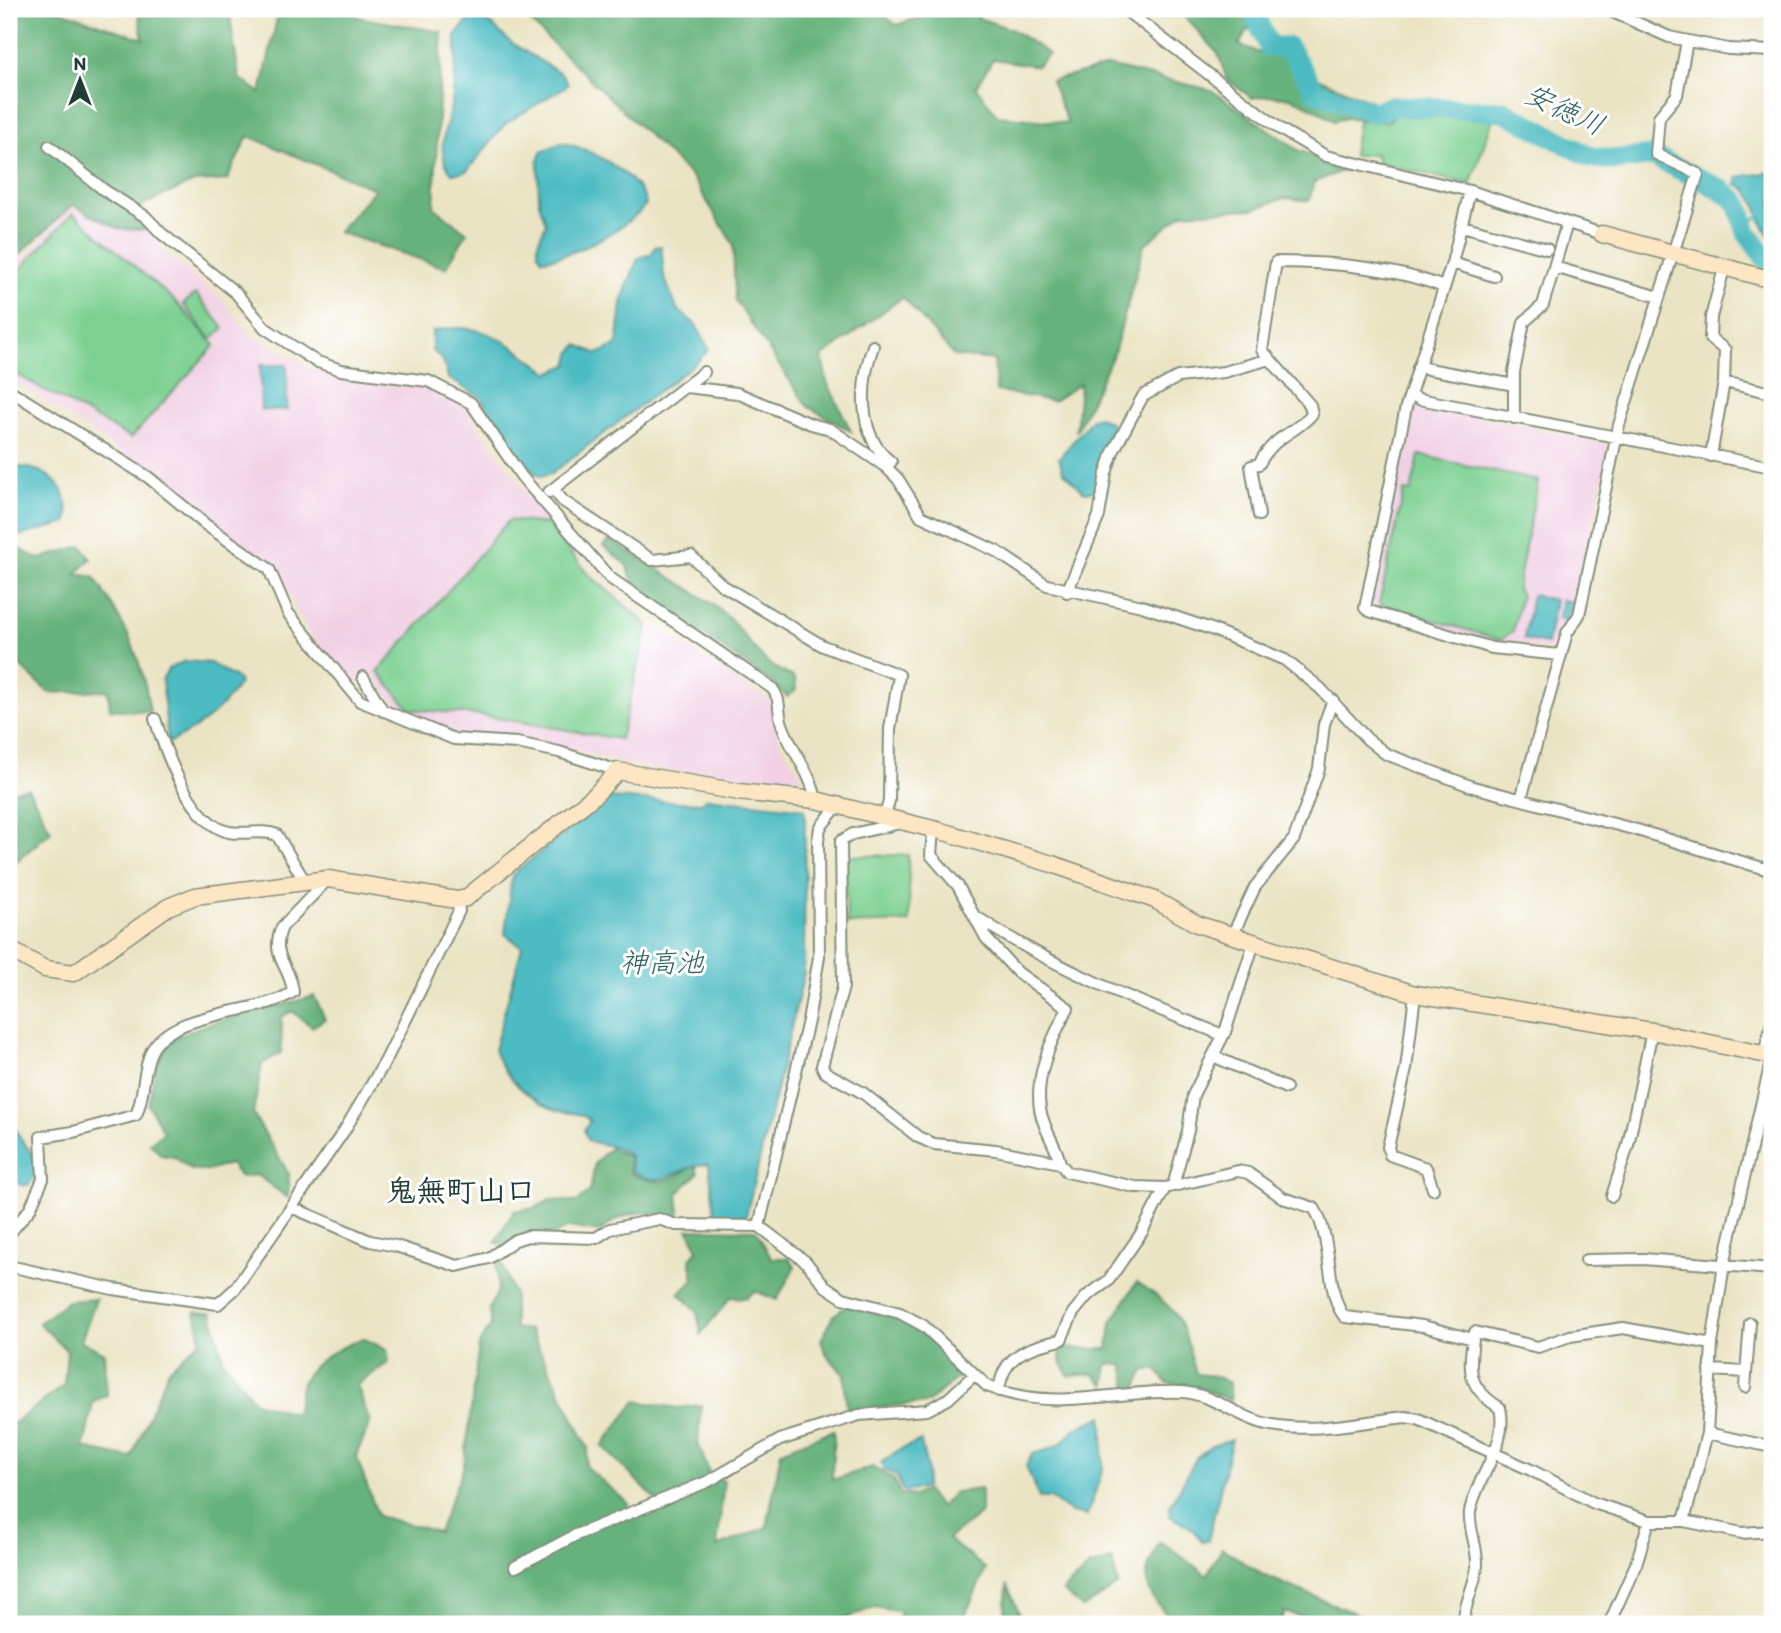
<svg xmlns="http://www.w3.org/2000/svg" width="1781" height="1633" font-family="Itim,'Klee One',sans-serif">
  <rect width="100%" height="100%" fill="#fff"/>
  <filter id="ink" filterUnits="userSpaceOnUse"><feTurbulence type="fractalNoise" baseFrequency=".0143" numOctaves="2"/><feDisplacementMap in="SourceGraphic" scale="14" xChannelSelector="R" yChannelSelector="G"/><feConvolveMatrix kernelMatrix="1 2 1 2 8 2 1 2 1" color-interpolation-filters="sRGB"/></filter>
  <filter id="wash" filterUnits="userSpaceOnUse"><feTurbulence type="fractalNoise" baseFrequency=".00686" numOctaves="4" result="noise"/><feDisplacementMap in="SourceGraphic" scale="28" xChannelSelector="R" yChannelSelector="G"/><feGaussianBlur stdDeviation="1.57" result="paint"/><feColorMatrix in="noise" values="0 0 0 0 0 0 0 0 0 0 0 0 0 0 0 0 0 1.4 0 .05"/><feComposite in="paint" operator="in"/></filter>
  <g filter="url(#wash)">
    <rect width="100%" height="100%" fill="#ebe4c4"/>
    <path fill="#f1d0e4" d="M 69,209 L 149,231 L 166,253 L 223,301 L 251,335 L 316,371 L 370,383 L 422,388 L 464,406 L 526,492 L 590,572 L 651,625 L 774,703 L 778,739 L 802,777 L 775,785 L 719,781 L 625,763 L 533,740 L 459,734 L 430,727 L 400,711 L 370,674 L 356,685 L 306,630 L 279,574 L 270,565 L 192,507 L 179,492 L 32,392 L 9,381 L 9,274 Z
      M 1417,404 L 1605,443 L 1610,449 L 1574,605 L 1551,650 L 1492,642 L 1373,609 L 1370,603 L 1409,408 Z"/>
    <path fill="#7dd092" stroke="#4e8663" stroke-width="2" d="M 1400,111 L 1495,113 L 1470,185 L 1377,162 L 1376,154 L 1353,156 L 1358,120 L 1388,122 Z
      M 73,213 L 174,300 L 215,345 L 131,438 L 9,370 L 9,281 Z
      M 196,294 L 224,328 L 211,339 L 183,304 Z
      M 1419,455 L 1538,481 L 1517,589 L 1521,595 L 1513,631 L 1501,640 L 1379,604 L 1404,491 L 1411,492 Z
      M 509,520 L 548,524 L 588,574 L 648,625 L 620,739 L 479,715 L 410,709 L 378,672 Z
      M 908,855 L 910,922 L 847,924 L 845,856 Z"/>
    <path fill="#66b27c" stroke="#427858" stroke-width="2" d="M 9,9 L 55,9 L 143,39 L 138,9 L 229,9 L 239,78 L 261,93 L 279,9 L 356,9 L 357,17 L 442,32 L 434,207 L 467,233 L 446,268 L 338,232 L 375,189 L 248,136 L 227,180 L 194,182 L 142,205 L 145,230 L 119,229 L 73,205 L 9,264 Z
      M 517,9 L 877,9 L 896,25 L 930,14 L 931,9 L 981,9 L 978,18 L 1011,29 L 1049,54 L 1037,66 L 993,59 L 976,87 L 998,116 L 1068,123 L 1051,81 L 1108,66 L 1211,90 L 1298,150 L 1346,169 L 1313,183 L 1310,201 L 1285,198 L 1254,209 L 1183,213 L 1144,245 L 1114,353 L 1076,432 L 1080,384 L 1053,401 L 996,391 L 994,360 L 954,356 L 903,297 L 822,357 L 827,382 L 851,431 L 807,406 L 735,300 L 733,244 L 692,177 Z
      M 1155,9 L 1247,9 L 1249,29 L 1239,44 L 1259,53 L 1293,48 L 1317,78 L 1394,111 L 1390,119 L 1346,118 L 1334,121 C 1303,102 1290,91 1252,98 L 1227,80 L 1218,53 L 1184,16 L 1161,16 Z
      M 611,540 C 646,563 681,582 715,606 C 736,621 749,645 767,662 C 774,669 786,673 795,678 L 796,690 L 787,697 L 770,681 L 648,597 L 633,581 L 626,564 L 603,546 Z
      M 9,544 L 39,559 L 82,546 L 91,559 L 76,574 L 94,577 C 125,624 142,655 150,712 L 110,709 L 108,690 L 49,693 L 14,660 L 9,659 Z
      M 28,788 L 51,831 L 9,868 L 9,792 Z
      M 314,996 L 325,1019 L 312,1027 L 292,1011 L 282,1017 L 281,1053 L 262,1064 L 253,1114 L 289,1174 L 288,1198 L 257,1175 L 240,1177 L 230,1164 L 211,1170 L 192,1170 L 174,1157 L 161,1155 L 150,1143 L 164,1132 L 148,1105 C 153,1083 155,1055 173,1040 C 193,1023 284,1006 314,996 Z
      M 610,1148 L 629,1157 L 630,1173 C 662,1188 667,1181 695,1165 L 698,1173 L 678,1193 L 680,1222 C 649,1208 626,1208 600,1232 L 568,1227 L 556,1234 L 501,1245 L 495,1242 L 514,1211 L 535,1208 L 550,1200 L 577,1202 L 590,1191 L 595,1163 Z
      M 688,1229 L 756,1230 L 771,1258 L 788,1258 L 795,1266 L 777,1300 L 755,1291 L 746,1298 L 731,1297 L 701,1334 L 697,1311 L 679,1293 L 694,1280 L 690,1259 L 698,1249 Z
      M 500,1257 L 514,1295 L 514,1328 L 530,1330 L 588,1448 L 586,1467 L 629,1504 L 629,1520 L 659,1503 L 602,1446 L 636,1401 L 677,1408 L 701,1405 L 698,1443 L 710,1475 L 724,1481 L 717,1547 L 767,1527 L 781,1451 L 834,1430 L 832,1480 L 872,1467 L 894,1479 L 900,1494 L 914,1496 L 925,1490 L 940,1507 L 955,1492 L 981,1489 L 981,1513 L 948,1539 L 986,1569 L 961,1624 L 893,1624 L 901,1612 L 875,1607 L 831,1624 L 9,1624 L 9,1427 L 64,1385 L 67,1351 L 39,1323 L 68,1301 L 96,1299 L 81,1341 L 104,1353 L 107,1395 L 93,1402 L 84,1448 L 131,1458 L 169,1369 L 201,1340 L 195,1312 L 212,1313 L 223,1360 L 255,1402 L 296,1414 C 299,1404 298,1390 303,1381 C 314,1359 342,1347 363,1338 L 387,1350 L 389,1362 L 357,1385 L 370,1422 L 356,1456 L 378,1516 L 438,1532 L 464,1466 L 479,1344 L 491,1325 L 489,1308 L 498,1291 L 496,1258 Z
      M 1137,1282 C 1185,1313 1181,1323 1196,1374 L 1215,1376 L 1229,1383 L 1231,1401 L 1203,1389 L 1167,1383 L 1157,1370 L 1144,1370 L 1137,1388 L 1128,1387 L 1123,1365 L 1107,1364 L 1105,1386 L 1094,1374 L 1069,1376 L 1060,1360 L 1061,1348 L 1108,1349 L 1111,1322 Z
      M 847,1305 L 898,1318 L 927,1338 L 963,1373 L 927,1403 L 847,1410 L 844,1375 L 825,1352 L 821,1340 L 833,1316 Z
      M 1159,1543 L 1169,1547 L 1207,1575 L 1222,1548 L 1263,1575 L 1380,1624 L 1325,1624 L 1284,1612 L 1282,1624 L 1182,1624 C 1165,1617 1146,1595 1147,1575 C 1147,1565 1155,1552 1159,1543 Z
      M 1112,1560 L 1118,1585 L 1083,1608 L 1062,1591 L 1090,1566 Z
      M 1007,1585 L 1024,1624 L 1004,1624 Z"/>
    <path fill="#4dbcc2" stroke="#367c7b" stroke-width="2" d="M 471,18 L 481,18 L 491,24 L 510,42 L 563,75 L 568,85 L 505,124 L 467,171 L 453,174 C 431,152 450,122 453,95 C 456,75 456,54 456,34 Z
      M 561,143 C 589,146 639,176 646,204 C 631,226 569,259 542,259 C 533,246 540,237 546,224 L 539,203 L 538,162 L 541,152 Z
      M 1772,172 L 1772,239 C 1756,223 1760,192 1736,184 L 1738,177 Z
      M 661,246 L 664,276 L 677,309 L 696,325 L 709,349 L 697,362 L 551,474 L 541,477 L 524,465 L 480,397 L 448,378 L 443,360 L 432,350 L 432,332 C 482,317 512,346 549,373 L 568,365 L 572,351 L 578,345 L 598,354 L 617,345 L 623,297 L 638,258 L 652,254 L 655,247 Z
      M 260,365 L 287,365 L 287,410 L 261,410 Z
      M 1099,417 L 1111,423 L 1113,431 L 1097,491 L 1084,492 L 1063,471 L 1059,458 L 1092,419 Z
      M 15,467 C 47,466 73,489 67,523 L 11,538 L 9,536 L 9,474 Z
      M 1532,595 L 1555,600 L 1547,644 L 1524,639 Z
      M 1562,600 L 1573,602 L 1566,621 L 1558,619 Z
      M 185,661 L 210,663 L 239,680 L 239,684 C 219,713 199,728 168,743 L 162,680 L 169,668 Z
      M 608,798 L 701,803 L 707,798 L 805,809 L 804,974 L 746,1216 L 715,1216 L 709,1164 C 676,1165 665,1192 632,1171 L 630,1155 L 615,1147 L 588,1141 L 584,1130 L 590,1121 C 582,1112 572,1114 560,1111 C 533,1105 503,1076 494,1050 L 522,947 L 505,934 L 512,875 Z
      M 9,1108 C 11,1115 13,1123 16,1130 C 26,1152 48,1159 29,1185 L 21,1185 L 9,1178 Z
      M 1103,1416 L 1103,1468 L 1087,1516 L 1072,1513 L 1050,1498 L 1039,1498 L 1026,1466 L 1032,1454 C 1047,1450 1065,1446 1073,1430 Z
      M 1232,1439 L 1208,1541 L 1203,1542 L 1190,1527 L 1170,1516 L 1169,1508 L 1197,1457 L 1212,1446 Z
      M 921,1441 C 922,1452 926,1459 927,1470 C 928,1476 925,1480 926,1487 L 906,1492 L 902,1490 L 897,1476 L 883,1469 L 881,1463 L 899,1450 Z"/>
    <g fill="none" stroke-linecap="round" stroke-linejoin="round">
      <path stroke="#4dbcc2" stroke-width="3.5" d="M 1743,223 L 1759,217"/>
      <path stroke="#4dbcc2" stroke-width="21" d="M 1252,9 L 1269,47 L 1288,47 L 1315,91 L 1375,113 L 1392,106 L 1503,111 L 1591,157 L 1612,160 L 1653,156 L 1722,190 L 1738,203 L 1747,233 L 1772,267"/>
    </g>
  </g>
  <g filter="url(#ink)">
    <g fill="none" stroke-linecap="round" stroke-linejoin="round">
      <g stroke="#85907c" stroke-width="14">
        <path id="street" d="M 1124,9 L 1280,129 L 1326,156 L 1470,191 L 1602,234
          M 1606,9 L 1669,37 L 1728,49 L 1772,51
          M 49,146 L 104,190 L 146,217 L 161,233 L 236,293 L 265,328 L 315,361 L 341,370 L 428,381 L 471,403 L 522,477 L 610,578 L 772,688 C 782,701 777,710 782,724 C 791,751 811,772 816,800
          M 1470,191 L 1452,263 L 1406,407 L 1365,608 L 1369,611 L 1492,648 L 1560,655
          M 1462,226 L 1547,249
          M 1452,263 L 1494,276
          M 1554,267 L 1659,297
          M 873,346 C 860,383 857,436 891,462
          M 1418,367 L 1509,384
          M 1724,382 L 1772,393
          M 686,387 L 737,393 L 811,424 L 830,429 L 886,467 L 898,479 L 921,516 L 996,551 L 1047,585 L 1142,606 L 1211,629 L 1285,660 L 1320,688 L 1367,739 L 1386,754 L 1473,787 L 1637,830 L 1772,871
          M 9,390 L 148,477 L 206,525 L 269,569 L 288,613 L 360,701 L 454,739 L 517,743 L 559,752 L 618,771
          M 1410,394 L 1419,399 L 1772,467
          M 1514,418 L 1514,372 L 1524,322 L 1543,305 L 1567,223
          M 1711,456 L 1724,382 L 1725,350 L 1710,338 L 1711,317 L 1725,265
          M 553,489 L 563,501 L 652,560 L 691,556 L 722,585 L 823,646 L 899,675 L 890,729 L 889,801 L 885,816
          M 549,492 L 704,372
          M 1259,515 L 1251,466 L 1259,464 C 1276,433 1294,435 1312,414 L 1310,405 L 1262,350 L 1276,262 C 1331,262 1392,267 1444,287
          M 1067,592 L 1099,516 L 1106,473 L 1113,452 L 1143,396 L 1178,377 L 1224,372 L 1270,359
          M 363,677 L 383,711
          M 155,719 C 166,753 191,824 229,832 C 245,835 263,829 277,835 L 304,880
          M 1521,799 L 1567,633 L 1579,615 L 1619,425 L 1698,174 L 1656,154 L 1659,117 L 1677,95 L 1687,41
          M 900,823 L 853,834 L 841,841 L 843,987 L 822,1066 L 825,1072 L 863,1093 L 918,1137 L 934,1144 L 996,1150 L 1060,1163 L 1067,1172 L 1135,1187 L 1165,1188 L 1238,1171 L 1248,1173 L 1283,1198 L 1314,1208 C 1333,1237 1326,1299 1345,1317 L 1423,1326 L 1473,1339 L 1475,1332 L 1538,1347 L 1570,1336 L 1623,1328 L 1712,1344
          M 933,829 L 931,855 L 958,886 L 986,938 L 1017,972 L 1068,1008 C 1051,1040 1029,1086 1044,1123 C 1049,1138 1057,1148 1060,1163
          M 975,916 C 1053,968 1136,1001 1223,1035
          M 1232,936 L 1255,887 L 1294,839 L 1319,769 L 1324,724 L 1333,700
          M 1415,994 L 1406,1069 L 1388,1147 L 1390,1155 L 1426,1168 L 1433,1189
          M 1764,1054 L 1772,1023
          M 1213,1056 L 1286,1088
          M 1173,1186 L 1188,1131 L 1193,1095 L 1225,1032 L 1254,943
          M 1612,1196 L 1628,1145 L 1652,1031
          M 291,1207 L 370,1241 L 396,1246 L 457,1266 L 489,1258 L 515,1240 L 528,1236 L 596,1238 L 610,1229 L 659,1219 L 676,1225 L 759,1226 L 806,1262 L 825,1286 L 843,1298 L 900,1313 L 924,1326 L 987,1386 C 1055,1414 1114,1389 1182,1392 C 1214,1394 1241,1420 1272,1425 C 1315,1433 1362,1422 1405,1417 L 1418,1419 L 1531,1470 L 1594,1503 L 1649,1521 L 1684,1521 L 1742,1533 L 1772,1531
          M 759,1226 L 808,1021 L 819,957 L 818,840 L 820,828 L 838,805
          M 9,1234 L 30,1209 L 43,1179 L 41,1137 L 73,1132 L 136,1115 C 145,1095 142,1072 151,1052 C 172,1009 258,1016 293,992 C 291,966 269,957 282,927 L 328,879
          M 1586,1260 L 1643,1259 L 1772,1269
          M 9,1266 L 113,1289 L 218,1304 L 235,1289 L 344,1131 L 386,1060 L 459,911 L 457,900
          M 1710,1370 L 1746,1372
          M 1745,1387 L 1750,1323
          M 999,1391 C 1003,1353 1029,1348 1061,1340 L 1073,1313 L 1087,1296 L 1108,1281 L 1142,1232 L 1165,1188
          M 1707,1433 L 1772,1447
          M 1684,1521 L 1707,1433 L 1712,1344 L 1724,1264 L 1772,1058
          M 515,1567 L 576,1535 L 709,1481 L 780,1440 L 859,1415 L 927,1410 L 948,1399 L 974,1375
          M 1463,1624 C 1464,1604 1475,1586 1477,1566 C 1478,1547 1468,1527 1470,1512 C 1476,1477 1509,1445 1500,1408 C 1469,1388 1468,1374 1473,1339
          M 1609,1624 L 1636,1564 L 1649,1521"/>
      </g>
      <g stroke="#85907c" stroke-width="19">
        <path id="secondary" d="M 1602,234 L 1772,280
          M 9,949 L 45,969 L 74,973 L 168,907 L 195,896 L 328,879 L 457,900 L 466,898 L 594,796 L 618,771 L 739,792 L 816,800 L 941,831 L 1052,864 L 1155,900 L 1197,924 L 1415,994 L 1652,1031 L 1772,1056"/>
      </g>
      <use href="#street" stroke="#fff" stroke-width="10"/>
      <use href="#secondary" stroke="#fce6c4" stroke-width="16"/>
    </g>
  </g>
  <g text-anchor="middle" stroke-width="6" stroke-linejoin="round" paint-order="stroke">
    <g font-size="28" font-style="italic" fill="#2d635f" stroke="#fff">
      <text transform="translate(1565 109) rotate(25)" y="10">安徳川</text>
      <text x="662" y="972">神高池</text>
    </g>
    <g font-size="30" font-weight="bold" fill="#1f3d34" stroke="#fff">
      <text x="461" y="1201">鬼無町山口</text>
    </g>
  </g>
  <rect width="1781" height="1633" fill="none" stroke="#fff" stroke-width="35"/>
  <g transform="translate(80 80)" stroke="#ffffff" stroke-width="5" paint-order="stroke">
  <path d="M0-5L12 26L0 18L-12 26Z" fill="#1f3d34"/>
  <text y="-10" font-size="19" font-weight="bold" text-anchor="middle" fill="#1f3d34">N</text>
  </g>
</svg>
